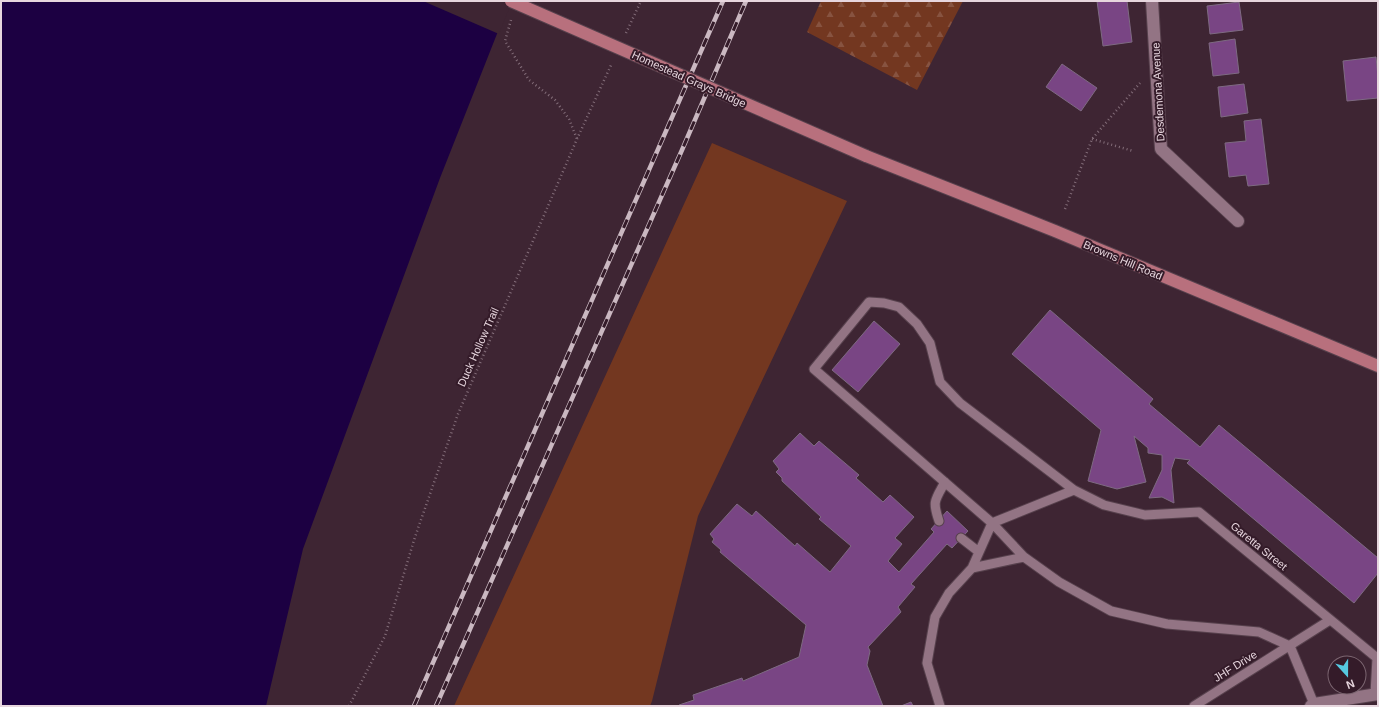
<svg xmlns="http://www.w3.org/2000/svg" width="1379" height="707" font-family="Helvetica,sans-serif">
  <defs>
    <pattern id="forest-firs" width="22" height="20" patternUnits="userSpaceOnUse"><rect width="22" height="20" fill="#733720"/><path d="M5 1l3.5 6h-7zM16 11l3.5 6h-7z" fill="#875340"/></pattern>
  </defs>
  <rect width="100%" height="100%" fill="#3e2533"/>
  <path fill="#733720" d="M 712,143 L 847,201 L 698,516 L 652,701 L 650,706 L 454,706 Z"/>
  <path fill="url(#forest-firs)" d="M 821,1 L 963,1 L 917,90 L 807,32 Z"/>
  <path fill="#1c0042" d="M 1,1 L 510,1 L 440,178 L 303,549 L 266,706 L 1,706 Z"/>
  <path fill="#3e2533" d="M 423,1 L 512,1 L 499,34 Z"/>
  <path fill="#794584" stroke="#7e6a82" d="M 1097,1 L 1127,1 L 1132,42 L 1103,46 Z
    M 1239,2 L 1243,30 L 1210,34 L 1207,6 Z
    M 1235,39 L 1239,73 L 1213,76 L 1209,43 Z
    M 1376,57 L 1378,77 L 1378,98 L 1347,101 L 1343,61 Z
    M 1062,64 L 1097,88 L 1081,111 L 1046,87 Z
    M 1244,84 L 1248,113 L 1221,117 L 1218,87 Z
    M 1261,119 L 1269,184 L 1248,186 L 1246,175 L 1229,177 L 1225,143 L 1246,141 L 1244,121 Z
    M 1050,310 L 1153,399 L 1149,404 L 1200,447 L 1219,425 L 1378,558 L 1378,573 L 1354,603 L 1187,463 L 1190,460 L 1175,458 L 1171,470 L 1174,503 L 1162,497 L 1149,498 L 1162,470 L 1162,455 L 1148,453 L 1148,448 L 1134,436 L 1146,482 L 1117,489 L 1088,481 L 1101,430 L 1012,354 Z
    M 874,321 L 900,344 L 858,392 L 832,370 Z
    M 800,433 L 814,446 L 819,441 L 859,475 L 856,478 L 883,502 L 890,495 L 914,517 L 895,538 L 902,544 L 888,561 L 899,572 L 934,532 L 931,529 L 947,511 L 968,531 L 952,548 L 947,544 L 911,584 L 915,587 L 898,607 L 901,612 L 868,647 L 870,651 L 867,665 L 883,706 L 680,706 L 679,705 L 694,700 L 693,695 L 742,678 L 743,681 L 799,657 L 806,625 L 720,552 L 721,550 L 712,542 L 714,539 L 710,534 L 737,504 L 752,516 L 756,511 L 795,546 L 797,543 L 830,572 L 851,546 L 819,519 L 821,517 L 782,481 L 782,478 L 776,472 L 779,469 L 773,461 Z
    M 911,702 L 913,706 L 901,706 Z"/>
  <g fill="none" stroke-linecap="round" stroke-linejoin="round">
    <g stroke="#57414d" stroke-width="11">
      <path id="service" d="M 939,521 C 932,501 935,500 945,482
        M 961,538 L 979,552
        M 972,568 L 1024,557
        M 1290,646 L 1259,632 L 1167,624 L 1111,611 L 1059,582 L 1024,557 L 992,523 L 814,369 L 869,302 L 884,303 L 899,307 L 917,324 L 930,343 L 940,382 L 960,403 L 1074,490 L 1104,505 L 1145,515 L 1199,512 L 1377,658 L 1375,694
        M 1290,646 L 1314,704
        M 940,706 L 927,663 L 935,617 L 949,593 L 972,568 L 992,523 L 1074,490
        M 1194,706 L 1330,620"/>
    </g>
    <g stroke="#57414d" stroke-width="14">
      <path id="minor" d="M 1152,1 L 1161,149 L 1238,221"/>
    </g>
    <g stroke="#57414d" stroke-width="14">
      <path id="tertiary" d="M 1311,706 L 1314,704 L 1378,694"/>
    </g>
    <g stroke="#57414d" stroke-width="14">
      <path id="primary" d="M 866,156 L 1055,231 L 1378,366"/>
    </g>
    <path stroke="#846e7a" stroke-width="2.5" stroke-dasharray="1 3" stroke-linecap="butt" d="M 511,20 L 505,41 L 529,80 L 555,100 L 569,119 L 577,139
      M 626,33 L 641,1
      M 1092,139 L 1133,151
      M 1065,209 L 1092,139 L 1140,83
      M 349,706 L 385,636 L 415,537 L 458,414 L 577,139 L 612,63"/>
    <use href="#service" stroke="#937484" stroke-width="9"/>
    <use href="#minor" stroke="#937484" stroke-width="12"/>
    <use href="#tertiary" stroke="#937484" stroke-width="12"/>
    <use href="#primary" stroke="#b8707d" stroke-width="12"/>
    <g stroke="#cab8c1" stroke-width="4.5">
      <path id="rail" d="M 414,706 L 723,1
        M 436,706 L 682,150 L 746,1"/>
    </g>
    <use href="#rail" stroke="#341b29" stroke-width="3" stroke-dasharray="9" stroke-linecap="butt"/>
    <g stroke="#57414d" stroke-width="14" stroke-linecap="butt">
      <path id="primary-bridge" d="M 511,1 L 866,156"/>
    </g>
    <use href="#primary-bridge" stroke="#b8707d" stroke-width="12"/>
  </g>
  <g text-anchor="middle" stroke-width="4" stroke-linejoin="round" paint-order="stroke">
    <g font-size="11" fill="#e7d6de" stroke="#341b29">
      <text transform="translate(689 79) rotate(24)" y="4">Homestead Grays Bridge</text>
      <text transform="translate(1158 92) rotate(-93)" y="4">Desdemona Avenue</text>
      <text transform="translate(1123 260) rotate(23)" y="4">Browns Hill Road</text>
      <text transform="translate(478 347) rotate(-66)" y="4">Duck Hollow Trail</text>
      <text transform="translate(1259 546) rotate(39)" y="4">Garetta Street</text>
      <text transform="translate(1235 666) rotate(-32)" y="4">JHF Drive</text>
    </g>
  </g>
  <rect width="1379" height="707" fill="none" stroke="#e7d6de" stroke-width="4"/>
  <g transform="translate(1347 675) rotate(159)"><circle r="19" fill="#341b29" stroke="#7c6671"/>
  <path d="M0-3L7 15L0 10L-7 15Z" fill="#56c9e1"/>
  <text y="-6" font-size="11" font-weight="bold" text-anchor="middle" fill="#e7d6de">N</text>
  </g>
</svg>
